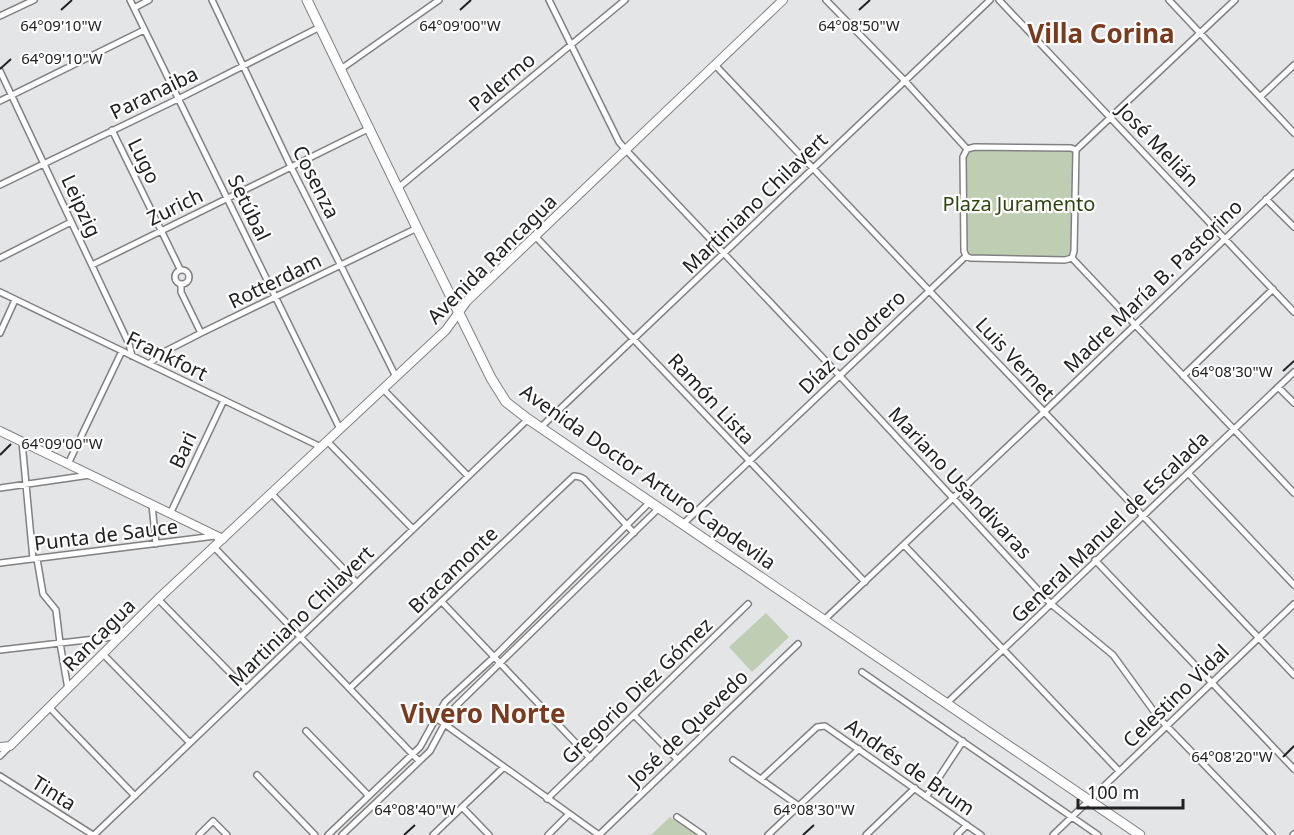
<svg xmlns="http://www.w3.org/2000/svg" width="1294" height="835" font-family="'Noto Sans',sans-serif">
  <rect width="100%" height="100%" fill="#e4e5e6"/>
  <path fill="#bfcdb3" d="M 967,149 L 1076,150 L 1072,258 L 966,256 L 963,157 Z
    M 766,613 L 789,637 L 752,672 L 729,647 Z
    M 670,817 L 696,835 L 651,835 Z"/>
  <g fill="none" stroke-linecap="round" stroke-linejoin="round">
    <g stroke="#818183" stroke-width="8">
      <path id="street" d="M 130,0 L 340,429
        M 212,0 L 291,167 L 341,266 L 396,377
        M 549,0 L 619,142 L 626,150 L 839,375 L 1051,604 L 1113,655 L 1158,717 L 1272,835
        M 826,0 L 905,81 L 967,149
        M 999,0 L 1294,312
        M 1169,0 L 1294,133
        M 134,8 L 149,0
        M 0,16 L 34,0
        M 715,65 L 1294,675
        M 341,69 L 439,0
        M 0,71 L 129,344 L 132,356
        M 1260,97 L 1294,65
        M 0,101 L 144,30
        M 112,130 L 180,269
        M 967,149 L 975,147 L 1071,148 L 1076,150
        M 1076,150 L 1235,0
        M 0,185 L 178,99 L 320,27
        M 398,188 L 625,0
        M 1266,199 L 1294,227
        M 535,236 L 865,582
        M 966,256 L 964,251 L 963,157 L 967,149
        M 966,256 L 970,258 L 1065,260 L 1072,258
        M 0,258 L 71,222
        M 1072,258 L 1294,493
        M 1072,258 L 1074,251 L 1076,150
        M 92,265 L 368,129
        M175 277a7 7 0 1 1 14 0a7 7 0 1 1-14 0Z
        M 181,284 L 181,292 L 201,333
        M 0,292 L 321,447
        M 0,333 L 15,300
        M 149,364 L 162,353 L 201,333 L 417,228
        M 1183,376 L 1273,289
        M 1278,387 L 1294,403
        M 383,389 L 468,476
        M 541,427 L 990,0
        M 327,441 L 413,529
        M 22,442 L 33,559
        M 68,464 L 122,351
        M 1188,473 L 1294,585
        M 0,488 L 90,475
        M 272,494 L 357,583
        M 152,505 L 156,544
        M 170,514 L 224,400
        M 683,524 L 966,256
        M 904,545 L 1119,771
        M 214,547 L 419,761
        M 37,559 L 43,594 L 56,610 L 60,643 L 68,689
        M 1095,560 L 1294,769
        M 0,563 L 215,536
        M 158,599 L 246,689
        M 442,602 L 590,758
        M 824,620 L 1044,412 L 1294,173
        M 0,650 L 121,636
        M 103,654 L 190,743
        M 862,672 L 1098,835
        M 350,688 L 574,476 L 580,477 L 584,479 L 634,533
        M 947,703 L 1294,372
        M 49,707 L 135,796
        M 634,715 L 677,759
        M 436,718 L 599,835
        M 306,731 L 369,796
        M 0,756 L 9,747
        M 733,760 L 799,806
        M 257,775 L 315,835
        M 0,776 L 93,835
        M 761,779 L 817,727 L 825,726 L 981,835
        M 926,797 L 963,741
        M 547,799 L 748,604
        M 462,807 L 489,835
        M 677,817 L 703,835
        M 94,835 L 528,419
        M 199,835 L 213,821 L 227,835
        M 328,835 L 420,747 L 445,702 L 494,657 L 650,502
        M 342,835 L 430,751 L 451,712 L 456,706 L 659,508
        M 433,835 L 504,767
        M 548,835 L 569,814
        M 599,835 L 798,644
        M 768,835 L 859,749
        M 866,835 L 915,788
        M 957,835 L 967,825
        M 1053,835 L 1294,604
        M 1293,835 L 1294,834"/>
    </g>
    <g stroke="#818183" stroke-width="10">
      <path id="secondary" d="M 0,431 L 223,539
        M 0,747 L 10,746 L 158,599 L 446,330 L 467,301 L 783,0"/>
    </g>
    <g stroke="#818183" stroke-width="11">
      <path id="primary" d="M 307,0 L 417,228 L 491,378 L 506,402 L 528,419 L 1140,835"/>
    </g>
    <use href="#street" stroke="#fff" stroke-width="5"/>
    <use href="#secondary" stroke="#fff" stroke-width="8"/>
    <use href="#primary" stroke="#fff" stroke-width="9"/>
  </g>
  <path fill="none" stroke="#212122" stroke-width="2" d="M 61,10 L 72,0M 460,10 L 471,0M 859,10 L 870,0M 0,69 L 11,59M 1283,371 L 1294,361M 0,455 L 11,444M 1283,757 L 1294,746M 404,835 L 415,825M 803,835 L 814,825"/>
  <g text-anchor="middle" stroke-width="4.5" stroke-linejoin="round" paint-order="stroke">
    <g font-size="20" fill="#212122" stroke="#fff">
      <text transform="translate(502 82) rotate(-40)" y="7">Palermo</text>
      <text transform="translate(154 93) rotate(-26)" y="7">Paranaiba</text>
      <text transform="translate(1158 145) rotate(46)" y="7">José Melián</text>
      <text transform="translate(144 161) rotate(64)" y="7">Lugo</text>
      <text transform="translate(316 182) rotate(63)" y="7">Cosenza</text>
      <text transform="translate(755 203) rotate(-44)" y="7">Martiniano Chilavert</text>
      <text transform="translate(81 206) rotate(65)" y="7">Leipzig</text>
      <text transform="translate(175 207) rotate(-26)" y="7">Zurich</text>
      <text transform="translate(249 208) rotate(64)" y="7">Setúbal</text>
      <text transform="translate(492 259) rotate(-45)" y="7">Avenida Rancagua</text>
      <text transform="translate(275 281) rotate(-26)" y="7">Rotterdam</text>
      <text transform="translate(1153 286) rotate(-44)" y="7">Madre María B. Pastorino</text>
      <text transform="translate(852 342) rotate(-44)" y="7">Díaz Colodrero</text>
      <text transform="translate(167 356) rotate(26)" y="7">Frankfort</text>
      <text transform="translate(1015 359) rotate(47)" y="7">Luis Vernet</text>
      <text transform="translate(711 399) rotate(47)" y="7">Ramón Lista</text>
      <text transform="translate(183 450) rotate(-65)" y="7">Bari</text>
      <text transform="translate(648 477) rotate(35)" y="7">Avenida Doctor Arturo Capdevila</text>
      <text transform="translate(960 483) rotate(47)" y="7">Mariano Usandivaras</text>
      <text transform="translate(1110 527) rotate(-44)" y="7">General Manuel de Escalada</text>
      <text transform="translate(106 535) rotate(-7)" y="7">Punta de Sauce</text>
      <text transform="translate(453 570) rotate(-44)" y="7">Bracamonte</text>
      <text transform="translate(301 616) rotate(-44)" y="7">Martiniano Chilavert</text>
      <text transform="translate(99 635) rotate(-45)" y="7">Rancagua</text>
      <text transform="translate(637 691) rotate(-44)" y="7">Gregorio Diez Gómez</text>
      <text transform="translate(1176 696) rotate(-44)" y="7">Celestino Vidal</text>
      <text transform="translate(688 728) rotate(-44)" y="7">José de Quevedo</text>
      <text transform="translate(910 767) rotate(35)" y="7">Andrés de Brum</text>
      <text transform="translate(54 793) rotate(32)" y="7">Tinta</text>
    </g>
    <g font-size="20" fill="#2d440f" stroke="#fff">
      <text x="1019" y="211">Plaza Juramento</text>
    </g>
    <g font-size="26" font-weight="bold" fill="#7b391e" stroke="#fff">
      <text x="1101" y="43">Villa Corina</text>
      <text x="483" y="723">Vivero Norte</text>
    </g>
  </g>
  <g font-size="15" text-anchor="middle" fill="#212122" stroke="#fff" stroke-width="4.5" stroke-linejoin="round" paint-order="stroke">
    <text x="61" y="31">64°09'10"W</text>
    <text x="460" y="31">64°09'00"W</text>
    <text x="859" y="31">64°08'50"W</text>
    <text x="62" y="64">64°09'10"W</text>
    <text x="1232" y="377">64°08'30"W</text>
    <text x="62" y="449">64°09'00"W</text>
    <text x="1232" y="762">64°08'20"W</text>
    <text x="415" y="815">64°08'40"W</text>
    <text x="814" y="815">64°08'30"W</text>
  </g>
  <path d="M1078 799v9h105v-9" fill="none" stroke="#212122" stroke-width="3"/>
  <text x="1087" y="799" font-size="18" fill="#212122" stroke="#ffffff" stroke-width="4.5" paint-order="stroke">100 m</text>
</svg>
